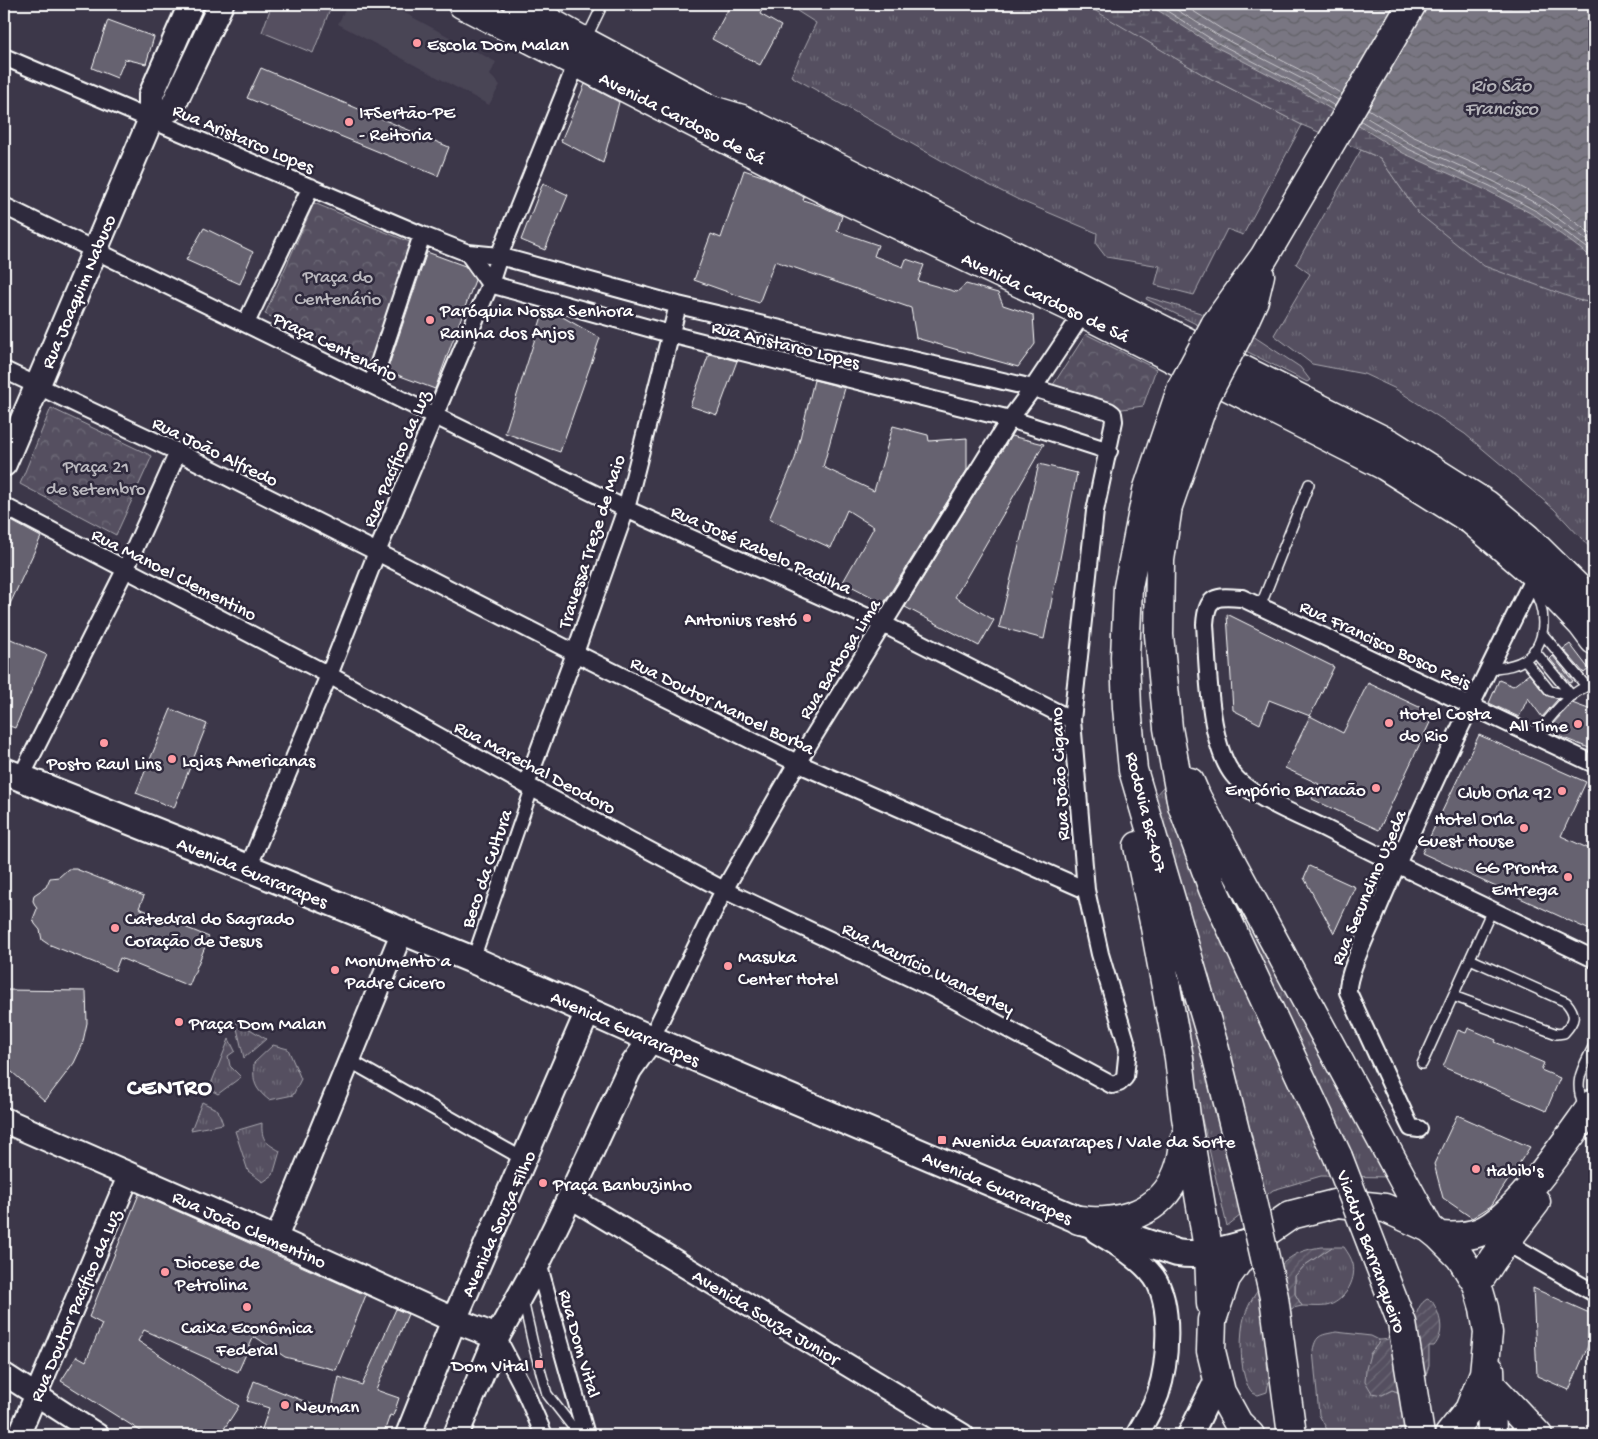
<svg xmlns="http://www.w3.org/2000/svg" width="1598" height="1439" font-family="'Gochi Hand',sans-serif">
  <defs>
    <pattern id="grass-tufts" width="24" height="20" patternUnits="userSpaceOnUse" patternTransform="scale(1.25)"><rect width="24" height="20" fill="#555060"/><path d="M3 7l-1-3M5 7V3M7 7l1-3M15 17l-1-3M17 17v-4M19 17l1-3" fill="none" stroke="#6e6a78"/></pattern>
    <pattern id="wetland-marsh" width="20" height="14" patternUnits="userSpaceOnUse" patternTransform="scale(1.25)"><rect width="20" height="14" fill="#555060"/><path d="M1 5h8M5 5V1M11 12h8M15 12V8" fill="none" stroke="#6e6a78"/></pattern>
    <pattern id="park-crowns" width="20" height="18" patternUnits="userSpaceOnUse" patternTransform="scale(1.25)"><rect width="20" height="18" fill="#555060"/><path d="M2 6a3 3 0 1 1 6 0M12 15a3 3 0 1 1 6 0" fill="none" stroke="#6e6a78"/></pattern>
    <pattern id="garden-furrows" width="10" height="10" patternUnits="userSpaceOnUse" patternTransform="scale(1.25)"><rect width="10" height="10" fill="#555060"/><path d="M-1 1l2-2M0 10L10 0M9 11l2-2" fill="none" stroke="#6e6a78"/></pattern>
    <pattern id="water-waves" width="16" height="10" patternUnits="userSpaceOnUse" patternTransform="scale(1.25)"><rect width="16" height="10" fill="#797682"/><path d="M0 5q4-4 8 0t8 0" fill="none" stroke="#626167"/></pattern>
  </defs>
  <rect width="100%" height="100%" fill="#3c3749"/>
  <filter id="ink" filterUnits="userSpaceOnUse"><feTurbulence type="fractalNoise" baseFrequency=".02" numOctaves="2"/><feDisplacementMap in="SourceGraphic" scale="10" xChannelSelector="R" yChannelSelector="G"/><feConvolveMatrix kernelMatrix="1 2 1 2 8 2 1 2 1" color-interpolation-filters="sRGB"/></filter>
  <g filter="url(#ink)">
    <path fill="#494455" d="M 348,4 L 388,4 L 496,62 L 490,75 L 500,85 L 489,105 L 338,24 Z"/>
    <path fill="url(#grass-tufts)" stroke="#aaa8b0" d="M 786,4 L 1086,4 L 1202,74 L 1302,125 L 1243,235 L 1227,229 L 1194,295 L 1155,285 L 1160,266 L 1106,257 L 1096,244 L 1097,233 L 1019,200 L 955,168 L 791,76 L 816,23 Z
      M 1361,150 L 1380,158 L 1418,213 L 1578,300 L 1594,303 L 1594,552 L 1554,509 L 1465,434 L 1394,388 L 1364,374 L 1312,364 L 1274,335 L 1310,274 L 1296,264 Z
      M 1147,297 L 1204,314 L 1200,326 L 1146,299 Z
      M 1253,336 L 1300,367 L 1310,380 L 1307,382 L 1246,351 Z
      M 1179,769 L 1393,1177 L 1321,1176 L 1273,1190 L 1227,1226 L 1191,1072 L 1139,814 Z
      M 235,1020 L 266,1039 L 244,1058 Z
      M 229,1039 L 235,1051 L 228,1056 L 230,1066 L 241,1077 L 218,1094 L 209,1089 Z
      M 273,1045 L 288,1049 L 301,1079 L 293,1095 L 269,1100 C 254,1088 253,1082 254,1063 Z
      M 202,1102 L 218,1110 L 223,1124 L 191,1130 Z
      M 262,1123 C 261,1140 266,1143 280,1151 L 273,1175 L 263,1182 L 248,1171 L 235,1131 Z
      M 1332,1247 L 1344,1247 C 1348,1253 1351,1257 1353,1264 C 1357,1281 1343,1303 1326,1306 C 1318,1307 1310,1306 1302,1306 L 1295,1294 L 1295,1276 L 1305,1265 Z
      M 1264,1282 L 1270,1345 L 1267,1363 L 1269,1380 L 1267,1392 L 1258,1395 C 1256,1394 1253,1394 1252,1392 C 1239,1379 1239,1331 1245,1315 C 1249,1303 1256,1292 1264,1282 Z
      M 1336,1332 L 1371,1336 L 1379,1340 L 1378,1344 L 1370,1354 L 1382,1395 L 1392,1390 L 1403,1394 L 1407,1423 L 1396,1435 L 1330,1435 L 1319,1415 L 1313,1350 C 1316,1334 1322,1335 1336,1332 Z"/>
    <path fill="url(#wetland-marsh)" stroke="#aaa8b0" d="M 1084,4 L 1317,4 L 1594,126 L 1594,303 L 1578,300 L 1484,266 L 1418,213 L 1380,158 L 1302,125 L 1202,74 Z"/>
    <path fill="url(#park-crowns)" stroke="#aaa8b0" d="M 314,203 L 412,243 L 370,362 L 265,314 Z
      M 1086,334 L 1156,369 L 1143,406 L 1116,410 L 1051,388 Z
      M 51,408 L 152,456 L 116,535 L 20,484 Z"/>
    <path fill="url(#garden-furrows)" stroke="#aaa8b0" d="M 1321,1247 L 1332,1247 L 1305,1265 L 1295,1276 L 1295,1294 L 1302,1306 L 1293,1308 L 1282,1315 L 1273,1272 C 1292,1255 1297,1251 1321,1247 Z
      M 1427,1299 L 1432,1301 C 1440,1314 1446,1332 1434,1346 L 1429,1346 L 1429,1365 L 1419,1399 L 1392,1390 L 1382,1395 L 1372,1393 L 1365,1381 L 1366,1369 L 1370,1354 L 1378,1344 L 1379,1340 C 1396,1340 1410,1330 1416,1315 C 1419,1307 1420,1304 1427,1299 Z"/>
    <path fill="#555060" stroke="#aaa8b0" d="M 272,4 L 332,4 L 313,53 L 262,32 Z"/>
    <path fill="url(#water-waves)" stroke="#afadb4" d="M 1148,4 L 1594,4 L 1594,259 L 1536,216 L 1488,191 L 1403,153 L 1301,91 L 1214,46 Z"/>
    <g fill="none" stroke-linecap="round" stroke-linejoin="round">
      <path stroke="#c9c8cd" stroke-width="1" d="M 1156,4 L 1216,42 L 1303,87 L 1335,106
        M 1167,4 L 1219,36 L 1306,81 L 1338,100
        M 1182,4 L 1223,30 L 1310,75 L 1342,94
        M 1368,109 L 1412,136 L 1497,174 L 1545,200 L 1594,236
        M 1364,116 L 1409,143 L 1493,181 L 1541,206 L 1594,245
        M 1361,121 L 1406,148 L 1490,186 L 1538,212 L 1594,253"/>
    </g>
    <path fill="#666270" stroke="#fff" d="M 731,4 L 765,4 L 760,14 L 781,26 L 760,65 L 712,39 Z
      M 108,20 L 154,37 L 146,64 L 125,59 L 117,78 L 92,68 Z
      M 261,68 L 449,147 L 438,176 L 247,98 Z
      M 585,84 L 619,102 L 603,163 L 561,141 Z
      M 744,170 L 765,177 L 804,197 L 803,200 L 821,206 L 842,216 L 837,231 L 878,245 L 874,256 L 903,267 L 906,259 L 924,265 L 918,281 L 957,292 L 966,284 L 998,293 L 1003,305 L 1033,315 L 1035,344 L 1018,367 L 916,338 L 911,308 L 775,261 L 759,303 L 694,280 L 711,234 L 721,238 Z
      M 543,183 L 568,195 L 545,250 L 521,240 Z
      M 204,228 L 253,252 L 240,284 L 186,260 Z
      M 427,252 L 465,266 L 475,280 L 435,389 L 387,371 Z
      M 544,310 L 552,311 L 600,338 L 560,452 L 505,433 Z
      M 709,354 L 737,361 L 717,415 L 690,406 Z
      M 814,380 L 845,388 L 823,467 L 874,491 L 893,426 L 928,435 L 929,441 L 967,438 L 967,470 L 884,603 L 843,582 L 874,527 L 847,510 L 831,548 L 769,519 L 795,459 Z
      M 1011,436 L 1044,444 L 955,597 L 994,620 L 979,646 L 905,607 Z
      M 1039,464 L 1077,473 L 1044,639 L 999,627 Z
      M 4,517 L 41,537 L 4,617 Z
      M 1227,614 L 1334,667 L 1310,716 L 1269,700 L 1260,724 L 1233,710 Z
      M 4,636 L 47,655 L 15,728 L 4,724 Z
      M 1570,644 L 1589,669 L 1584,673 L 1563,649 Z
      M 1553,656 L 1573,681 L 1570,683 L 1550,659 Z
      M 1529,674 L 1546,695 L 1558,699 L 1542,717 L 1528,698 L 1519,717 L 1489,703 L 1499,680 L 1513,686 Z
      M 1368,683 L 1434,714 L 1379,830 L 1312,799 L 1319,784 L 1285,768 L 1310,716 L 1343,733 Z
      M 1572,703 L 1594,711 L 1594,750 L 1556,735 L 1550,727 Z
      M 171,709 L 207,724 L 174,808 L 136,793 Z
      M 1479,735 L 1586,782 L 1561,836 L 1594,851 L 1594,932 L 1422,853 Z
      M 1309,866 L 1355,887 L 1334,933 L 1304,878 Z
      M 68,869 L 76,869 L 144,896 L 139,908 L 209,937 L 189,986 L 120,958 L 115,971 L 48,944 L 42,940 L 40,930 L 35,924 L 33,919 L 37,909 L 33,901 L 34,895 L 46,887 L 50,878 L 59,877 Z
      M 6,990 L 86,991 L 87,1023 L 82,1046 L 74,1063 L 45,1101 L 4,1065 L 4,1000 Z
      M 1468,1028 L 1496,1040 L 1495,1042 L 1544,1063 L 1541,1070 L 1560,1078 L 1546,1111 L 1443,1067 L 1458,1030 L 1466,1033 Z
      M 1457,1115 L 1530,1147 L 1491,1206 L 1472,1218 L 1443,1198 L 1434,1164 Z
      M 139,1194 L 366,1295 L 336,1370 L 285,1357 L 254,1336 L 238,1372 L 144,1330 L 138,1341 L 239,1406 L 220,1435 L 147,1435 L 61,1381 L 77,1356 L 86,1361 L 102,1324 L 89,1317 Z
      M 1533,1288 L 1594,1315 L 1594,1332 L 1569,1390 L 1537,1376 Z
      M 396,1309 L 408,1314 L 376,1390 L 399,1398 L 393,1416 L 390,1415 L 383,1435 L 260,1435 L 269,1408 L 247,1401 L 254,1381 L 331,1412 L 339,1377 L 362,1385 Z"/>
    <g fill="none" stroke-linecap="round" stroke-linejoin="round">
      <g stroke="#fff" stroke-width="12">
        <path id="service" d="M 586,39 L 603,4
          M 1260,607 L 1309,484
          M 1542,633 L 1586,686
          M 1534,650 L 1572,696
          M 1525,660 L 1550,691 L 1572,696
          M 1489,669 C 1501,667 1513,667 1524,660 C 1548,645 1547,611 1533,589
          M 1535,736 C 1551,717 1569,690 1594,684
          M 1453,996 L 1557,1034 L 1564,1033 C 1575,1021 1577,1015 1566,1002 L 1470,959
          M 1422,1064 L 1492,910
          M 1584,1108 C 1573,1080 1582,1070 1594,1045
          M 523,1300 L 533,1344 L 547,1394 L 579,1435"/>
      </g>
      <g stroke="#fff" stroke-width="16">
        <path id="pedestrian" d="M 473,960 L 532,788
          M 350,1061 L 525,1160"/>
      </g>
      <g stroke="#fff" stroke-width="20">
        <path id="minor" d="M 4,57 L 422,235 L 468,253 L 499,256 L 678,305 L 1033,388 L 1109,411 L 1113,414 L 1114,421 L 1095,511 L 1072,720 L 1086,890 L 1100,954 L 1128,1048 L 1125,1077 L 1119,1083 L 1112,1085 L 934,989 L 724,890 L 526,785 L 329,675 L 4,506
          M 4,206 L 626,509 L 883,624 L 1072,720
          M 468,253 L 490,284 L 670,334 L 1010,419 L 1109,451
          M 246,323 L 311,187
          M 4,370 L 178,452 L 377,552 L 575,653 L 797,763 L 1086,890
          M 372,384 L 422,235
          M 1594,764 L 1242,598 C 1216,596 1207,595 1205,624 C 1208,665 1208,738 1231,772 C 1246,795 1299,816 1324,828 C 1413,873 1504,916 1594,959
          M 20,779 L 125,570 L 178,452
          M 526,785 L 575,653 L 626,509 L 678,305
          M 248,868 L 329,675 L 377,552 L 490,284 L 499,256 L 577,62
          M 651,1039 L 724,890 L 797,763 L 1010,419 L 1033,388 L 1083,313
          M 1419,1129 L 1411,1128 L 1408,1122 L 1348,992 C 1346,976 1367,934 1374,918 C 1423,801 1479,688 1535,575
          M 1506,1242 L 1594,1293
          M 538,1263 L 586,1435
          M 497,1337 L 522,1385 L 544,1435"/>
      </g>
      <g stroke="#fff" stroke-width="25">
        <path id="tertiary" d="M 570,1197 L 963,1435
          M 1096,1232 C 1116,1244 1140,1258 1154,1277 C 1173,1304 1168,1364 1158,1394 C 1153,1408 1144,1422 1137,1435
          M 276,1239 L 402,932
          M 4,1374 L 98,1435
          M 19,1435 L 129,1175"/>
      </g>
      <g stroke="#fff" stroke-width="28">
        <path id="secondary" d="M 151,119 L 172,108 L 221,4
          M 4,464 L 151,119 L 151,95 L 191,4
          M 4,1120 L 276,1239 L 454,1320 L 497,1337
          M 408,1435 L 454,1320 L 588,1011
          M 456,1435 L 497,1337 L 538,1263 L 570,1197 L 629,1070 L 651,1039
          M 1190,1435 L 1217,1380"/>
      </g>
      <g stroke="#fff" stroke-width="30">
        <path id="primary" d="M 4,771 L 248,868 L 473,960 L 651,1039 L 1079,1220 L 1177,1253 C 1205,1257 1226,1249 1252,1242"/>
      </g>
      <g stroke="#fff" stroke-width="31">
        <path id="trunk" d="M 462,4 L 829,192 L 1083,313 L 1385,466 L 1471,520 L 1535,575 L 1582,624 L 1594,640
          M 518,4 L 585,42 L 712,110 L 742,119 L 1391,444 L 1486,504 L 1527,538 L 1594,604
          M 1215,325 L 1264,257 L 1412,4
          M 1238,335 L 1254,300 L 1260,275
          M 1182,387 L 1147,491 L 1128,587 L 1125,657 L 1127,708 L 1133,770 L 1214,1046 L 1246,1175
          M 1206,396 L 1168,506 L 1160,560 L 1159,635 L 1168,728 L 1182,805 L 1213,889 L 1338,1157
          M 1190,782 L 1197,798 L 1429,1228
          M 1138,846 L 1154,922 L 1179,1058 L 1186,1117 L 1209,1254 L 1211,1304
          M 1079,1220 C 1088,1221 1097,1222 1106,1221 C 1154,1216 1181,1189 1184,1141
          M 1439,1236 C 1453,1237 1467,1237 1480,1232 C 1516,1218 1570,1135 1594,1103
          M 1477,1284 L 1493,1259 L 1536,1202
          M 1490,1369 L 1492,1435
          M 1491,1385 L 1538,1435
          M 1250,1435 L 1238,1423 L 1221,1392 L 1211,1351 L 1212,1320 L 1226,1278 L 1252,1242 L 1291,1215 L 1338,1203 L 1385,1208 L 1429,1228 L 1439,1236 L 1460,1257 L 1477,1284 L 1484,1308 L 1488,1333 L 1484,1373 L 1469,1410 L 1449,1435"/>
      </g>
      <use href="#service" stroke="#2f2a3d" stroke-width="9"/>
      <use href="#pedestrian" stroke="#2f2a3d" stroke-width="12"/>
      <use href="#minor" stroke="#2f2a3d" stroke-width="16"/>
      <use href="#tertiary" stroke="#2f2a3d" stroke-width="21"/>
      <use href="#secondary" stroke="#2f2a3d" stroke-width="24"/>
      <use href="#primary" stroke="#2f2a3d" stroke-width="26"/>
      <use href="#trunk" stroke="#2f2a3d" stroke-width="28"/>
      <g stroke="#fff" stroke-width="31" stroke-linecap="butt">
        <path id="trunk-bridge" d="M 1182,387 L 1215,325
          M 1206,396 L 1238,335
          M 1338,1157 L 1402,1323 L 1420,1435
          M 1246,1175 L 1274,1297 L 1292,1435"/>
      </g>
      <use href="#trunk-bridge" stroke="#2f2a3d" stroke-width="28"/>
    </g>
  </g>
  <g fill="#ff9aa2" stroke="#2f2a3d" stroke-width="2">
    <circle cx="417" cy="43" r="5"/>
    <circle cx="349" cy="122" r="5"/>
    <circle cx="430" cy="320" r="5"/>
    <circle cx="807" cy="618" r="5"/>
    <circle cx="1389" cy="723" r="5"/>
    <circle cx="1578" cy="724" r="5"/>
    <circle cx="104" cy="743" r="5"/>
    <circle cx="172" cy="759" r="5"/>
    <circle cx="1376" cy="788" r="5"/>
    <circle cx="1562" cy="791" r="5"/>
    <circle cx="1524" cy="828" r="5"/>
    <circle cx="1568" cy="877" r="5"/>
    <circle cx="115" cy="928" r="5"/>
    <circle cx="728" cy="966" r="5"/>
    <circle cx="335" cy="970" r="5"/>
    <circle cx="179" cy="1022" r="5"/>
    <rect x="937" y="1135" width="10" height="10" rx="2.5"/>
    <circle cx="1476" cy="1169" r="5"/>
    <circle cx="543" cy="1183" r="5"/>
    <circle cx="165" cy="1272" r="5"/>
    <circle cx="247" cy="1307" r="5"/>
    <rect x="534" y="1359" width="10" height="10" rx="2.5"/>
    <circle cx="285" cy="1405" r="5"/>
  </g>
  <g text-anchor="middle" stroke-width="5" stroke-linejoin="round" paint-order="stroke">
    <g font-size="19" fill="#fff" stroke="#2f2a3d" text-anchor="start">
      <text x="427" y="50">Escola Dom Malan</text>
      <text x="359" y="118">IFSertão-PE<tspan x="359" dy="22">- Reitoria</tspan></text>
      <text x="440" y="316">Paróquia Nossa Senhora<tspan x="440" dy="22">Rainha dos Anjos</tspan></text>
      <text x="797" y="625" text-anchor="end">Antonius restó</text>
      <text x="1399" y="719">Hotel Costa<tspan x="1399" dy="22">do Rio</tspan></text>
      <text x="1568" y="731" text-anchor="end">All Time</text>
      <text x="182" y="766">Lojas Americanas</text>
      <text x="104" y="769" text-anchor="middle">Posto Raul Lins</text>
      <text x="1366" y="795" text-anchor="end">Empório Barracão</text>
      <text x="1552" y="798" text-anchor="end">Club Orla 92</text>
      <text x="1514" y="824" text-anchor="end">Hotel Orla<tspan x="1514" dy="22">Guest House</tspan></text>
      <text x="1558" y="873" text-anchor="end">GG Pronta<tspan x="1558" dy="22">Entrega</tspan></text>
      <text x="125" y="924">Catedral do Sagrado<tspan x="125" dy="22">Coração de Jesus</tspan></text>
      <text x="738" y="962">Masuka<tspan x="738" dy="22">Center Hotel</tspan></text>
      <text x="345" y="966">Monumento a<tspan x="345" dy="22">Padre Cicero</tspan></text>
      <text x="189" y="1029">Praça Dom Malan</text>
      <text x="952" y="1147">Avenida Guararapes / Vale da Sorte</text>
      <text x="1486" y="1176">Habib's</text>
      <text x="553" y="1190">Praça Banbuzinho</text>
      <text x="175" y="1268">Diocese de<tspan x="175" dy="22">Petrolina</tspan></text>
      <text x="247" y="1333" text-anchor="middle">Caixa Econômica<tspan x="247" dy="22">Federal</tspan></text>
      <text x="529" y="1371" text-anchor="end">Dom Vital</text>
      <text x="295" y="1412">Neuman</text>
    </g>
    <g font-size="19" fill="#fff" stroke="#2f2a3d">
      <text transform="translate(683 117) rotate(27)" y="7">Avenida Cardoso de Sá</text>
      <text transform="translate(244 137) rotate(23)" y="7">Rua Aristarco Lopes</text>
      <text transform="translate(77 291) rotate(-67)" y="7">Rua Joaquim Nabuco</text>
      <text transform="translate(1046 296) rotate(26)" y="7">Avenida Cardoso de Sá</text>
      <text transform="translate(786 343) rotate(14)" y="7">Rua Aristarco Lopes</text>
      <text transform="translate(336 345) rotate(26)" y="7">Praça Centenário</text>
      <text transform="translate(216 450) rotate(26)" y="7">Rua João Alfredo</text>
      <text transform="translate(395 458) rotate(-67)" y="7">Rua Pacífico da Luz</text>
      <text transform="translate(590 541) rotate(-72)" y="7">Travessa Treze de Maio</text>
      <text transform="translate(762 548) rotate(24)" y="7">Rua José Rabelo Padilha</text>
      <text transform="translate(175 573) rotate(27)" y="7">Rua Manoel Clementino</text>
      <text transform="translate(1386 643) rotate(25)" y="7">Rua Francisco Bosco Reis</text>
      <text transform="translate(838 658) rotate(-58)" y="7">Rua Barbosa Lima</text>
      <text transform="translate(723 704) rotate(26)" y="7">Rua Doutor Manoel Borba</text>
      <text transform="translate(536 766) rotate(28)" y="7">Rua Marechal Deodoro</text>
      <text transform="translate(1058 774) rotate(-93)" y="7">Rua João Cigano</text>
      <text transform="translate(1148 812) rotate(76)" y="7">Rodovia BR-407</text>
      <text transform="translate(485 868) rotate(-71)" y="7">Beco da Cultura</text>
      <text transform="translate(253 871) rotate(22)" y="7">Avenida Guararapes</text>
      <text transform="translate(1367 887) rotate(-67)" y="7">Rua Secundino Uzeda</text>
      <text transform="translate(929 967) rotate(26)" y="7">Rua Maurício Wanderley</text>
      <text transform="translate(626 1027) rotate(24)" y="7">Avenida Guararapes</text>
      <text transform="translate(998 1186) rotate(23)" y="7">Avenida Guararapes</text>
      <text transform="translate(497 1223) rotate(-66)" y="7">Avenida Souza Filho</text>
      <text transform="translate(250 1228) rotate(24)" y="7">Rua João Clementino</text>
      <text transform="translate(1373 1251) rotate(70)" y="7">Viaduto Barranqueiro</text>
      <text transform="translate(74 1305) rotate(-67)" y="7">Rua Doutor Pacífico da Luz</text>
      <text transform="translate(767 1316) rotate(31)" y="7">Avenida Souza Junior</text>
      <text transform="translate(581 1343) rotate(74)" y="7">Rua Dom Vital</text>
    </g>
    <g font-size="19" fill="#bbb9bf" stroke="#2f2a3d">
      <text x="338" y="282">Praça do<tspan x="338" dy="22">Centenário</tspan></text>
      <text x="96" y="472">Praça 21<tspan x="96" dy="22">de setembro</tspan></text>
    </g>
    <g font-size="20" font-style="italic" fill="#b5b4ba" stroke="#2f2a3d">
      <text x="1501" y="91">Rio São<tspan x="1501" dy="23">Francisco</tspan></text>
    </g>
    <g font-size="24" font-weight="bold" letter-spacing="1" fill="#fff" stroke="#2f2a3d">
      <text x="170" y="1094">CENTRO</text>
    </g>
  </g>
  <rect width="1598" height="1439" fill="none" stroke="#2f2a3d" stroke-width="20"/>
  <rect x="10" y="10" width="1578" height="1419" fill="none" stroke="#fff" stroke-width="2" filter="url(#ink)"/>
</svg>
